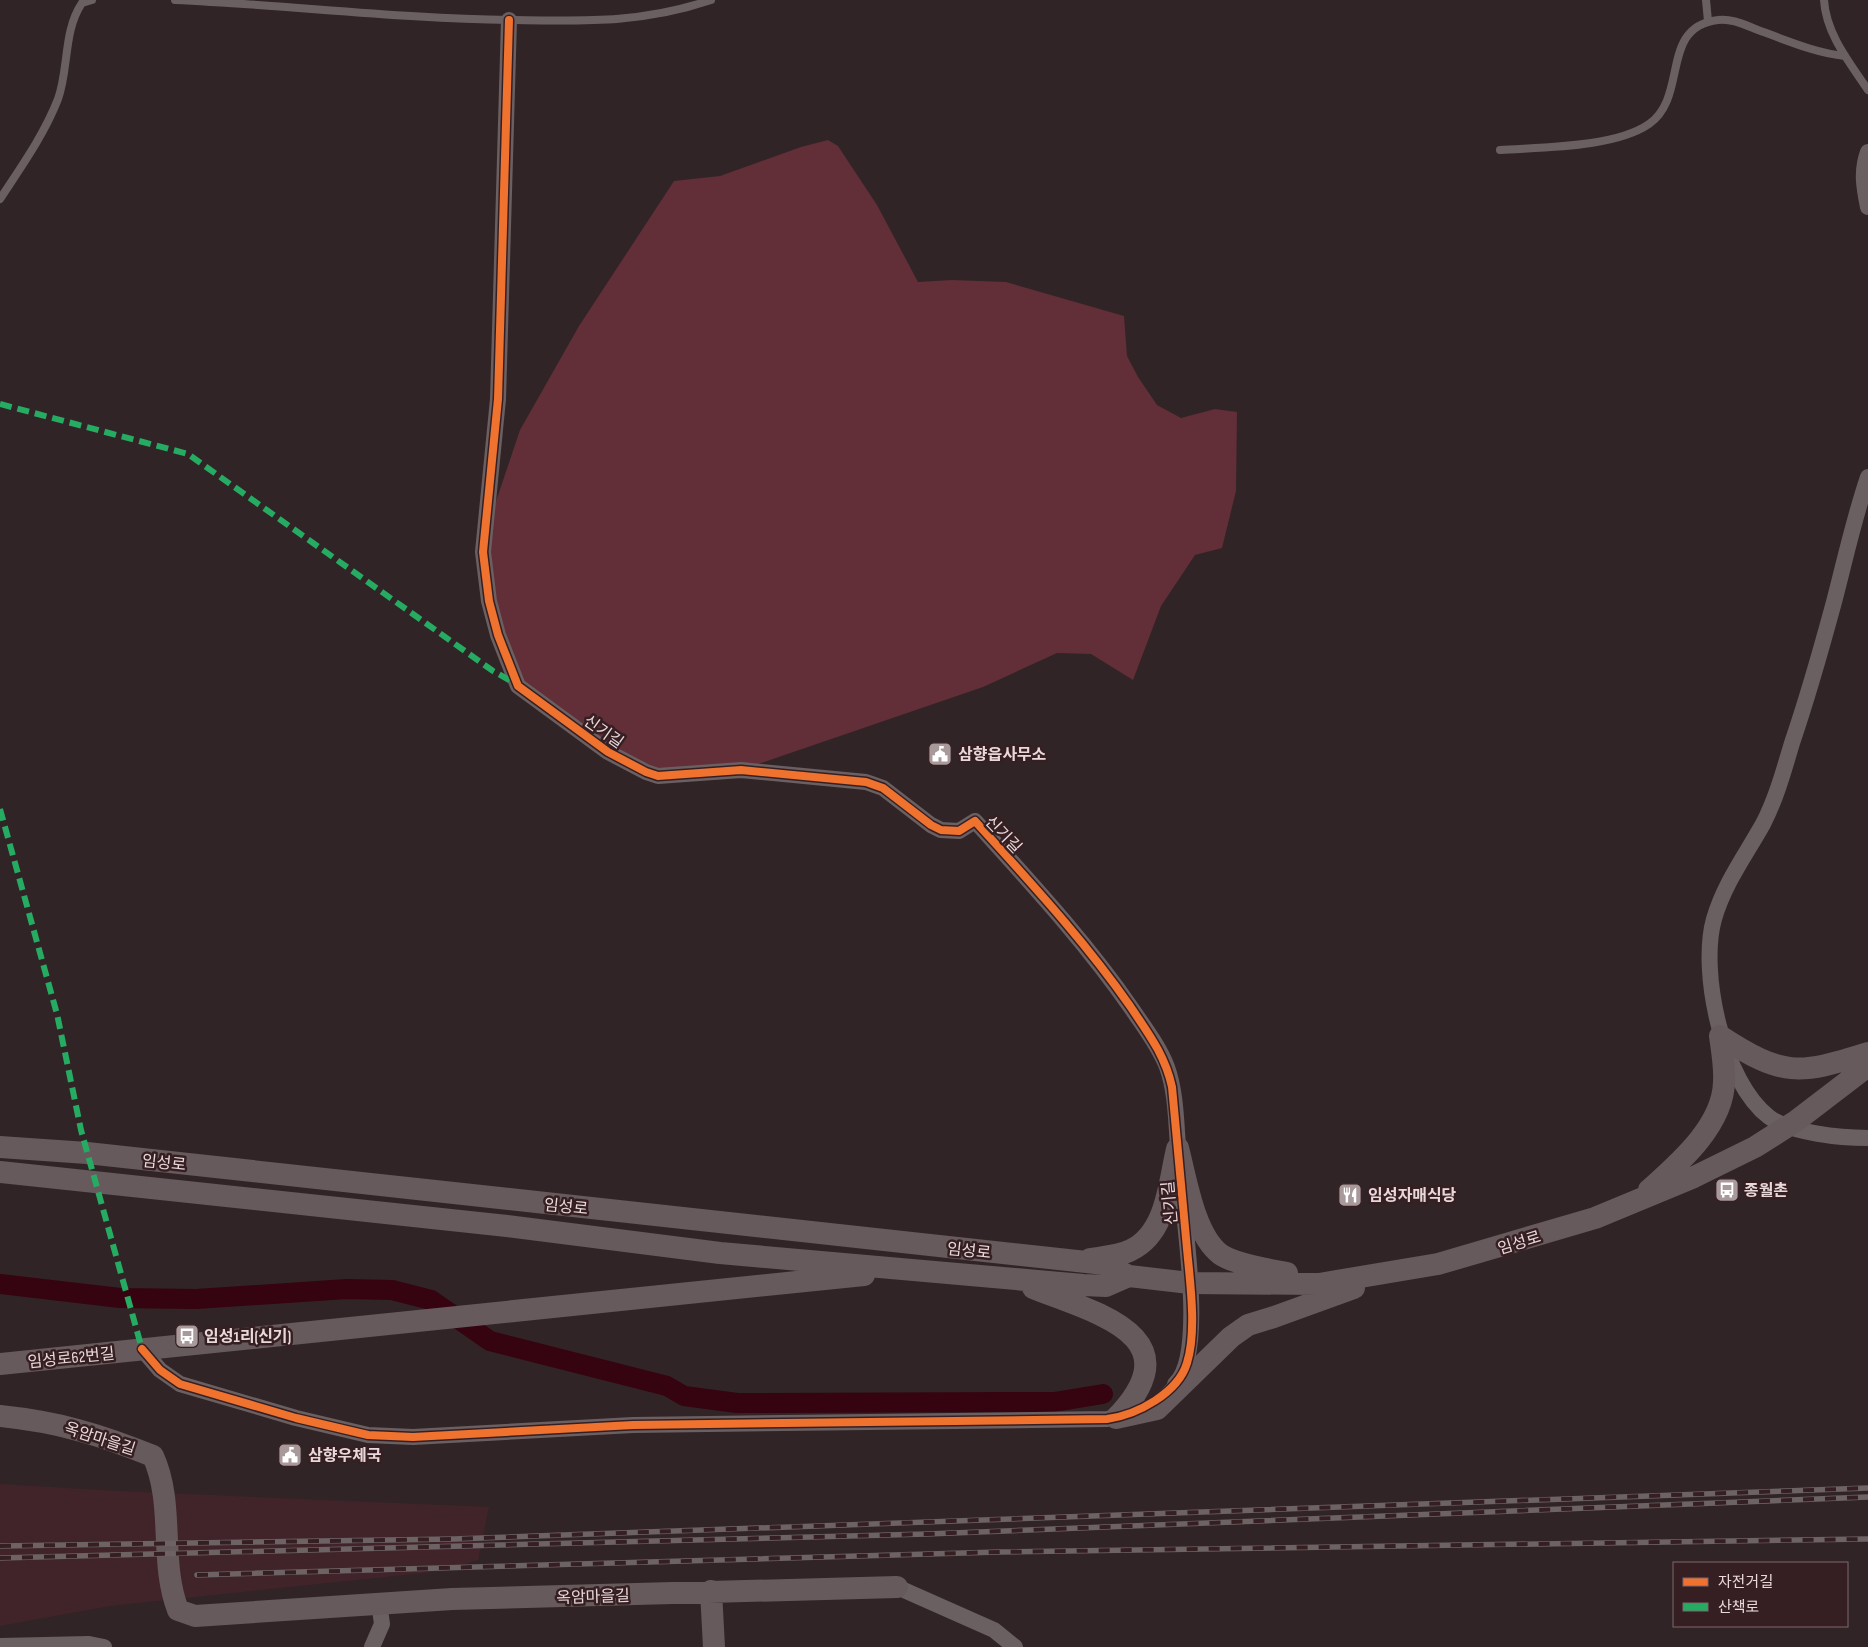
<svg xmlns="http://www.w3.org/2000/svg" width="1868" height="1647" font-family="'Sofia Sans Condensed','Noto Sans KR',sans-serif">
  <rect width="100%" height="100%" fill="#312426"/>
  <path fill="#402429" d="M 0,1484 L 117,1491 L 489,1507 L 478,1560 L 442,1571 L 110,1606 L 0,1626 Z"/>
  <path fill="#622e38" d="M 828,140 L 838,146 L 877,205 L 918,282 L 952,280 L 1006,282 L 1124,316 L 1127,356 L 1138,377 L 1157,405 L 1181,418 L 1215,409 L 1237,412 L 1236,491 L 1222,548 L 1195,555 L 1161,606 L 1133,680 L 1091,654 L 1057,653 L 983,687 L 741,770 L 658,776 L 518,686 L 509,661 L 484,537 L 520,430 L 579,326 L 674,181 L 720,176 L 801,147 Z"/>
  <g fill="none" stroke-linecap="round" stroke-linejoin="round">
    <path stroke="#360310" stroke-width="20" d="M 0,1284 L 120,1298 L 196,1299 L 347,1289 L 392,1290 L 431,1300 L 490,1341 L 667,1386 L 684,1396 L 737,1403 L 1054,1402 L 1103,1394"/>
    <path stroke="#6a6062" stroke-width="8" d="M 175,0 C 289,5 402,19 516,20 C 587,21 643,23 711,0
      M 1706,0 L 1708,21
      M 1824,0 C 1826,34 1850,63 1868,90
      M 1500,150 C 1542,147 1614,148 1649,124 C 1689,96 1659,27 1718,20 C 1731,18 1745,25 1758,30 C 1786,40 1815,53 1845,56
      M 0,199 C 21,167 44,135 58,99 C 69,69 63,31 82,3 L 92,0"/>
    <path stroke="#6a6062" stroke-width="16" d="M 509,20 L 498,399 L 483,552 L 489,601 L 498,635 L 518,686 L 608,752 L 646,772 L 658,776 L 741,770 L 866,782 L 883,788 L 931,825 L 941,830 L 959,831 L 975,821 C 1030,882 1085,941 1132,1009 C 1144,1027 1159,1046 1167,1067 C 1177,1095 1176,1129 1179,1158
      M 1868,152 C 1861,171 1864,188 1868,207
      M 1868,477 C 1854,518 1845,560 1834,602 C 1821,650 1808,696 1792,743 C 1784,770 1776,799 1763,824 C 1745,856 1724,884 1714,919 C 1699,972 1723,1082 1769,1117 C 1790,1133 1841,1138 1868,1138
      M 142,1349 L 160,1370 L 180,1384 L 296,1418 L 368,1435 L 413,1437 L 633,1425 L 1107,1419 L 1125,1415
      M 1175,1384 C 1205,1357 1185,1232 1182,1192
      M 897,1587 L 994,1630 L 1015,1647
      M 0,1646 L 89,1644 L 104,1647
      M 372,1647 L 382,1624 L 379,1602"/>
    <path stroke="#665a5c" stroke-width="22" d="M 1720,1036 C 1783,1077 1798,1075 1868,1053
      M 0,1147 L 87,1153 L 1077,1261 L 1105,1264 L 1129,1276 L 1190,1283 L 1319,1284 L 1438,1264 L 1595,1218 L 1694,1177 L 1755,1147 L 1796,1121 L 1868,1066
      M 1178,1148 C 1186,1178 1194,1234 1220,1254 C 1234,1264 1270,1270 1287,1273
      M 0,1172 L 507,1226 L 720,1253 L 1083,1285 L 1106,1286 L 1129,1276
      M 1649,1190 C 1678,1164 1723,1126 1724,1082 C 1725,1067 1722,1051 1720,1036
      M 1090,1259 C 1103,1257 1120,1256 1131,1250 C 1167,1233 1169,1182 1177,1149
      M 1033,1288 C 1096,1313 1195,1336 1116,1418
      M 0,1364 L 864,1275
      M 0,1416 C 58,1422 99,1434 153,1456 C 175,1504 159,1561 178,1610 L 195,1616 L 452,1599 L 897,1587
      M 1116,1418 L 1157,1409 L 1231,1337 L 1248,1325 L 1274,1317 L 1354,1288
      M 711,1591 L 714,1647"/>
    <g stroke="#6d6364" stroke-width="5.5">
      <path id="rail" d="M 0,1546 L 454,1539 L 1868,1488
        M 0,1558 L 927,1534 L 1868,1497
        M 197,1575 L 999,1552 L 1868,1539"/>
    </g>
    <use href="#rail" stroke="#361f23" stroke-width="4" stroke-dasharray="11" stroke-linecap="butt"/>
    <path stroke="#26ab63" stroke-width="6" stroke-dasharray="12 6" stroke-linecap="butt" d="M 0,404 L 188,454 L 493,671 L 518,685
      M 0,809 L 57,1014 L 81,1130 L 142,1349"/>
    <g stroke="#361f23" stroke-width="11">
      <path id="cycleway" d="M 142,1349 L 160,1370 L 180,1384 L 296,1418 L 368,1435 L 413,1437 L 633,1425 L 1107,1419 C 1137,1415 1178,1393 1187,1363 C 1197,1331 1190,1282 1187,1249 C 1182,1195 1177,1141 1172,1087 C 1165,1055 1148,1033 1130,1006 C 1084,940 1029,881 975,821 L 959,831 L 941,830 L 931,825 L 883,788 L 866,782 L 741,770 L 658,776 L 646,772 L 608,752 L 518,686 L 498,635 L 489,601 L 483,552 L 498,399 L 509,20"/>
    </g>
    <use href="#cycleway" stroke="#ef722f" stroke-width="8"/>
  </g>
  <defs>
    <g id="civic-square" transform="scale(1.25)"><rect x="-9" y="-9" width="18" height="18" rx="4" fill="#a8999b" stroke="#361f23"/><path d="M-.6-6.5H3V-4.5H.6V-3L4-1V1h2V6H-6V1h2V-1L-.6-3ZM-1.2 2.5V6h2.4V2.5Z" fill="#fff"/></g>
    <g id="bus-square" transform="scale(1.25)"><rect x="-9" y="-9" width="18" height="18" rx="4" fill="#a8999b" stroke="#361f23"/><path d="M-5-6H5V4H4V6H2V4H-2V6H-4V4H-5ZM-3.5-4V0h7V-4ZM-3.5 1.2v1.5H-2V1.2ZM2 1.2v1.5H3.5V1.2Z" fill="#fff"/></g>
    <g id="restaurant-square" transform="scale(1.25)"><rect x="-9" y="-9" width="18" height="18" rx="4" fill="#a8999b" stroke="#361f23"/><path d="M-5-6h1v4h1v-4h1v4h1v-4h1v5L-1.5 .5V6h-2V.5L-5-1ZM5-6V6H3V1.5H1.5Q1.5-4 5-6Z" fill="#fff"/></g>
  </defs>
  <g fill-rule="evenodd">
    <use href="#civic-square" x="940" y="754"/>
    <use href="#bus-square" x="1727" y="1190"/>
    <use href="#restaurant-square" x="1350" y="1195"/>
    <use href="#bus-square" x="187" y="1336"/>
    <use href="#civic-square" x="290" y="1455"/>
  </g>
  <g text-anchor="middle" stroke-width="5" stroke-linejoin="round" paint-order="stroke">
    <g font-size="16" fill="#e8d8da" stroke="#361f23">
      <text transform="translate(604 731) rotate(35)" y="6">신기길</text>
      <text transform="translate(1004 834) rotate(46)" y="6">신기길</text>
      <text transform="translate(164 1162) rotate(6)" y="6">임성로</text>
      <text transform="translate(1169 1203) rotate(-95)" y="6">신기길</text>
      <text transform="translate(566 1206) rotate(6)" y="6">임성로</text>
      <text transform="translate(1519 1242) rotate(-17)" y="6">임성로</text>
      <text transform="translate(969 1250) rotate(6)" y="6">임성로</text>
      <text transform="translate(71 1357) rotate(-6)" y="6">임성로62번길</text>
      <text transform="translate(100 1438) rotate(18)" y="6">옥암마을길</text>
      <text transform="translate(593 1596) rotate(-2)" y="6">옥암마을길</text>
    </g>
    <g font-size="16" font-weight="bold" fill="#e8d8da" stroke="#361f23" text-anchor="start">
      <text x="958" y="760">삼향읍사무소</text>
      <text x="1744" y="1196">종월촌</text>
      <text x="1368" y="1201">임성자매식당</text>
      <text x="204" y="1342">임성1리(신기)</text>
      <text x="308" y="1461">삼향우체국</text>
    </g>
  </g>
  <rect x="1673" y="1562" width="175" height="65" fill="#361f23" stroke="#7d696c"/>
  <rect x="1683" y="1578" width="25" height="8" fill="#ef722f" stroke="#7d696c"/>
  <text x="1718" y="1587" font-size="15" fill="#e8d8da">자전거길</text>
  <rect x="1683" y="1603" width="25" height="8" fill="#26ab63" stroke="#7d696c"/>
  <text x="1718" y="1612" font-size="15" fill="#e8d8da">산책로</text>
</svg>
